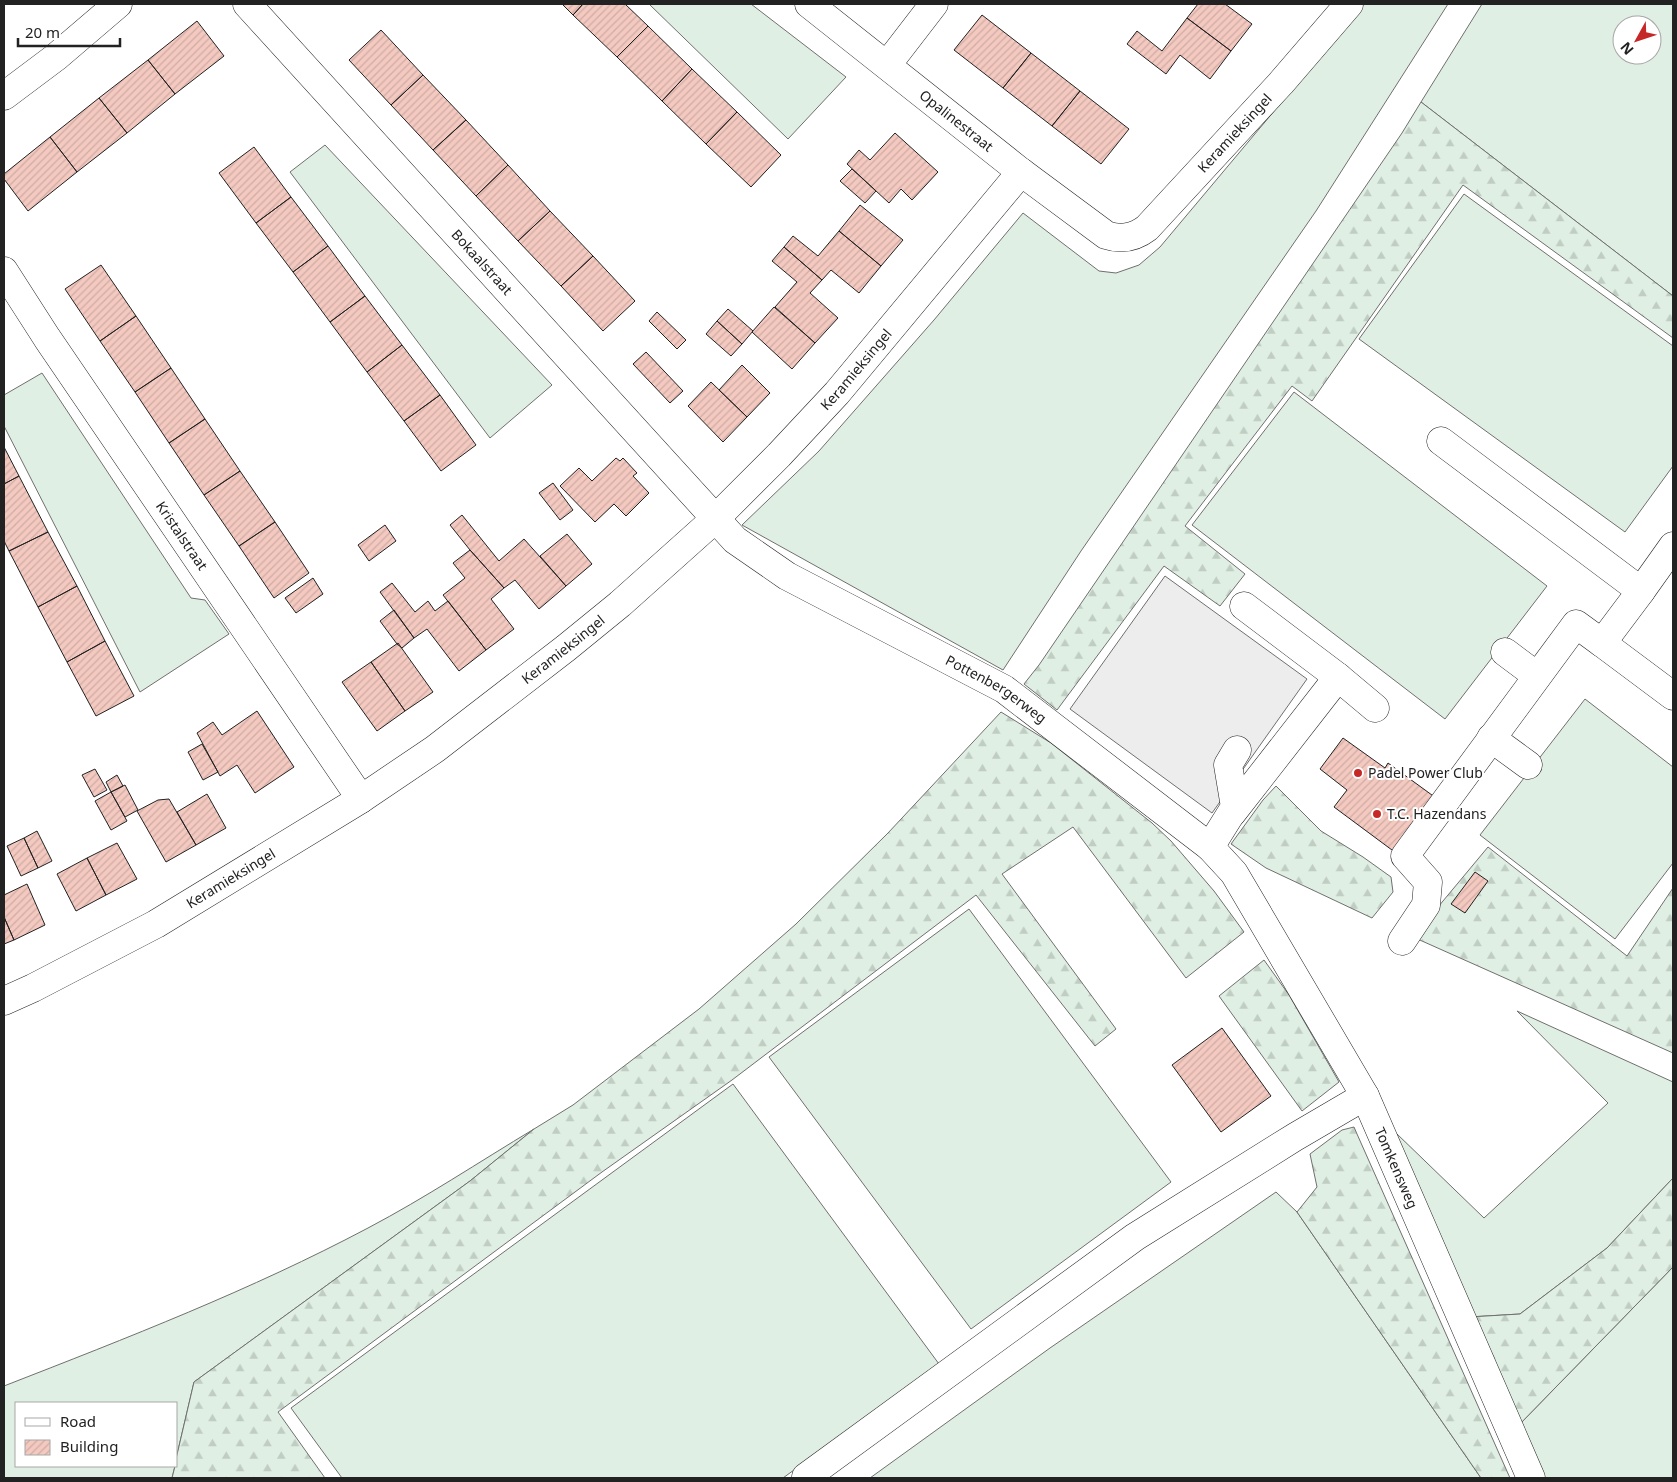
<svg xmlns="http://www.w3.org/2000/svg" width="1677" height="1482" font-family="'Noto Sans',sans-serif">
  <defs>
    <pattern id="forest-firs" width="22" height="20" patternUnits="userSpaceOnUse" patternTransform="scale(1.25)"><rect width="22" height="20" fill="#e0efe3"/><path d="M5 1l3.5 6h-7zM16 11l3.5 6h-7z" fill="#c0cdc2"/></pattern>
    <pattern id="building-hatch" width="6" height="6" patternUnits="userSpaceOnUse" patternTransform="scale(1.25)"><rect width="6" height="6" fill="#f3c9c0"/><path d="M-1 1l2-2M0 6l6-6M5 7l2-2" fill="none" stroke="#d0aca5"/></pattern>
  </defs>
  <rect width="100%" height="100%" fill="#fff"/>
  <path fill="#e0efe3" stroke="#6f6f6f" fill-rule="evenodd" d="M 649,4 L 751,4 L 846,77 L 788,139 Z
    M 1364,4 L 1448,4 L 1316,211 L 1081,551 L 1003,670 L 742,525 L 819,451 L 934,320 L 1023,213 L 1099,271 L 1116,273 L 1139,265 L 1160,247 Z
    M 1482,4 L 1673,4 L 1673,296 L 1421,102 ZM 1622,25 L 1652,25 L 1652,55 L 1622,55 Z
    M 325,145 L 552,385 L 490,438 L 290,172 Z
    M 1464,194 L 1673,346 L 1673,466 L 1625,532 L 1359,339 Z
    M 42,373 L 191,598 L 205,600 L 229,634 L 140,692 L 4,426 L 4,395 Z
    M 1294,392 L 1547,586 L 1445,719 L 1192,525 Z
    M 1585,699 L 1673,767 L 1673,863 L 1615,939 L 1480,835 Z
    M 969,909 L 1171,1182 L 971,1329 L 769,1057 Z
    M 1517,1011 L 1673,1082 L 1673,1178 L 1607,1248 L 1520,1314 L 1469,1317 L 1396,1133 L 1484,1218 L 1608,1103 Z
    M 733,1084 L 939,1364 L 783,1478 L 342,1478 L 291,1408 Z
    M 534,1129 L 470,1181 L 194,1382 L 176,1459 L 176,1403 L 16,1403 L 16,1466 L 175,1466 L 172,1478 L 4,1478 L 4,1386 C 127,1338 251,1290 368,1228 C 425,1198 479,1162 534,1129 Z
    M 1276,1192 L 1297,1212 L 1481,1478 L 870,1478 L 1050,1348 Z
    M 1673,1267 L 1673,1478 L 1538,1478 L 1516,1428 Z"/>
  <path fill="url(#forest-firs)" stroke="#6f6f6f" d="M 1421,102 L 1673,296 L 1673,338 L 1463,185 L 1312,401 L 1292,386 L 1185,526 L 1245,574 L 1220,606 L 1164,566 L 1057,710 L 1024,684 L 1039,665 L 1402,133 Z
    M 1001,712 L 1051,743 L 1152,823 L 1171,841 L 1214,891 L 1244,932 L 1186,978 L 1073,827 L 1002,874 L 1116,1029 L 1095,1046 L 976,895 L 732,1080 L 602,1172 L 278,1412 L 325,1478 L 172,1478 L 175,1466 L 176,1466 L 176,1459 L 194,1382 L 470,1181 L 534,1129 L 573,1105 L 699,1009 L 796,924 L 888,833 Z
    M 1276,786 L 1321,831 L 1363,857 L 1391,877 L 1393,892 L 1372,918 L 1266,868 L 1231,844 L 1263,800 Z
    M 1488,847 L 1627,956 L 1673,888 L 1673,1053 L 1413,937 Z
    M 1264,960 L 1289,995 L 1339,1082 L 1302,1111 L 1219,996 Z
    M 1354,1127 L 1357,1134 L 1510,1478 L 1481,1478 L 1297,1212 L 1317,1187 L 1310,1154 L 1342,1130 Z
    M 1673,1178 L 1673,1267 L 1516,1428 L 1469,1317 L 1520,1314 L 1607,1248 Z"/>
  <path fill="#ededed" stroke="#6f6f6f" d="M 1165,576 L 1307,679 L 1212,813 L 1070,709 Z"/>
  <path fill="url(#building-hatch)" stroke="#222" d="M 562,4 L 583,4 L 573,15 Z
    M 583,4 L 625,4 L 648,26 L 617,57 L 573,15 Z
    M 1198,4 L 1225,4 L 1252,24 L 1231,51 L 1187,18 Z
    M 982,15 L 1031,53 L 1003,88 L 954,50 Z
    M 1187,18 L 1231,51 L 1210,79 L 1180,55 L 1166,74 L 1127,44 L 1137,31 L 1162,51 Z
    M 197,21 L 224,56 L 175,94 L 148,60 Z
    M 648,26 L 692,69 L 662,101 L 617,57 Z
    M 381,30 L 423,75 L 391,105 L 349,60 Z
    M 1031,53 L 1080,91 L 1052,126 L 1003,88 Z
    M 148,60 L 175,94 L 127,133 L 99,98 Z
    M 692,69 L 737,112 L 706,144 L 662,101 Z
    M 423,75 L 466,120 L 433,150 L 391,105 Z
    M 1080,91 L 1129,129 L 1101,164 L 1052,126 Z
    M 99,98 L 127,133 L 77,172 L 50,137 Z
    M 737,112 L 781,155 L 751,187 L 706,144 Z
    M 466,120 L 508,165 L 476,196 L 433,150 Z
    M 895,133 L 938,172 L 912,200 L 901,189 L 889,203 L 847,164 L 859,150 L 870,160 Z
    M 50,137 L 77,172 L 28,211 L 4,179 L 4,174 Z
    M 254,147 L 291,197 L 256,223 L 219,173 Z
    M 508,165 L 550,211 L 518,241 L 476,196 Z
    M 852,169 L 876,191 L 865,203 L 840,181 Z
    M 291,197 L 328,246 L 293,272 L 256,223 Z
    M 860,205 L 903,240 L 881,266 L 839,231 Z
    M 550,211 L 593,256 L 561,286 L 518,241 Z
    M 839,231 L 881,266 L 859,293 L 831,270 L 822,280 L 784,247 L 793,236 L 818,256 Z
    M 328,246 L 365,296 L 330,322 L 293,272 Z
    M 784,247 L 822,280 L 810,293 L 838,318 L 815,343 L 775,307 L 797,282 L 772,261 Z
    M 593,256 L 635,301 L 603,331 L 561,286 Z
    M 101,265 L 136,316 L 100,341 L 65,289 Z
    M 365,296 L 402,345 L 367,372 L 330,322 Z
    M 774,307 L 815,343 L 792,369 L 752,332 Z
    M 728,309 L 753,331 L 742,344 L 717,321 Z
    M 657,312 L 686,340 L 677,349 L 649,321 Z
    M 136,316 L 171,368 L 135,392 L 100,341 Z
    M 717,321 L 742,344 L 731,356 L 706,334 Z
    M 402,345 L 440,395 L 404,421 L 367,372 Z
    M 646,352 L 683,391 L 670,403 L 633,364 Z
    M 742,365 L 770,393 L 747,417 L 719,390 Z
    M 171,368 L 205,419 L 169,443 L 135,392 Z
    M 711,382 L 747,417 L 723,442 L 688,406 Z
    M 440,395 L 476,445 L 441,471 L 404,421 Z
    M 205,419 L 240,471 L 204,495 L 169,443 Z
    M 4,447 L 19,476 L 4,484 Z
    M 616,458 L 620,461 L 623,458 L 637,473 L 633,476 L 649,493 L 626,516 L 614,504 L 595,522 L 560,486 L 579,468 L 592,481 Z
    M 240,471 L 275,522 L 239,546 L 204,495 Z
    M 19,476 L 48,532 L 9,551 L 4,541 L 4,484 Z
    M 553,483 L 573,510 L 560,520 L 539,493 Z
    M 462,515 L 499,561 L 524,539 L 566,586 L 539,609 L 515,580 L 504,588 L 470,550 L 450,525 Z
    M 275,522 L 309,573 L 274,598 L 239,546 Z
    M 385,525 L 396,541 L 369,561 L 358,545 Z
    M 48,532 L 77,586 L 38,607 L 9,551 Z
    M 567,534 L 592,564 L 566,586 L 540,556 Z
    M 470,550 L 504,588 L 491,599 L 514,629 L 486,650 L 443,595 L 465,578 L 453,563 Z
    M 313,578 L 323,594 L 296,613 L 285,598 Z
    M 392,583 L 415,612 L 428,601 L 435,611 L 448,601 L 486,650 L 459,671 L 427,629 L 414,638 L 380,592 Z
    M 77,586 L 105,641 L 67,662 L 38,607 Z
    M 394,610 L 414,638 L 402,648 L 397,644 L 380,621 Z
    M 105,641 L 134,696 L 96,716 L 67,662 Z
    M 398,643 L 433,692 L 405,711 L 371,662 Z
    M 371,662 L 405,711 L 377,731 L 342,682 Z
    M 257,711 L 294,767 L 255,793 L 237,765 L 220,776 L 197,733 L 213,722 L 222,735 Z
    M 1343,738 L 1385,768 L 1388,763 L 1436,798 L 1396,853 L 1334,807 L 1347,790 L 1320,769 Z
    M 202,744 L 218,772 L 203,780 L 188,752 Z
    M 95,769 L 107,790 L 94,797 L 82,775 Z
    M 117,775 L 123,786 L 111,792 L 106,782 Z
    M 125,785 L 138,810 L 125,817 L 111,792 Z
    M 111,792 L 127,821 L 111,830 L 95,801 Z
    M 207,794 L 226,828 L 196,845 L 177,812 Z
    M 169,799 L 196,845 L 166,862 L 137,811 L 158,800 Z
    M 37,831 L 52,861 L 38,868 L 24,838 Z
    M 24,838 L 38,868 L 21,876 L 7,846 Z
    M 117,843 L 137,879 L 106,895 L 87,858 Z
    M 87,858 L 106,895 L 76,911 L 57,874 Z
    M 1475,872 L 1488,881 L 1465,913 L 1451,904 Z
    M 27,884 L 45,925 L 14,940 L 4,917 L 4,895 Z
    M 4,917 L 14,940 L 4,944 Z
    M 1222,1028 L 1271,1096 L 1221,1132 L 1172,1065 Z"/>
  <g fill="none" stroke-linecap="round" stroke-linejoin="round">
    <g stroke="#222" stroke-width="29">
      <g id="minor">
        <path id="s1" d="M 247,4 L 735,540 L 787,576 L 1004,689 L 1210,847 L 1234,873 L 1365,1096 L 1531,1478"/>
        <path id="s2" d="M 809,4 L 1021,172 L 1106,235 C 1121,240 1134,238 1147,228 L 1281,83 L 1349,4"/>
        <path d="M 887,65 L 934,4"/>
        <path d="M 4,96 L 56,57 L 118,4"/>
        <path id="s3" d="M 4,271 L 47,338 L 361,799"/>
        <path d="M 1441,441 L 1641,591 L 1602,643 L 1673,696"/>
        <path d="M 1641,591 L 1673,546"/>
        <path d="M 1505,652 L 1537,676"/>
        <path d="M 1338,677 L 1375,708"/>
        <path d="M 1491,738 L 1528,765"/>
        <path d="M 1232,813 L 1338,677 L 1244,606"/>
        <path d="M 1210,847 L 1235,807 L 1228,765 L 1237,750"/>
        <path d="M 1402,941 L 1426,905 L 1428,882 L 1405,856 L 1576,624 L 1602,643"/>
        <path id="s4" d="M 4,1001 L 33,988 L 156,924 L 361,799 L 435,749 L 566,648 L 620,604 L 715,519 L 779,455 L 837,393 L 1021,172"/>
        <path d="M 806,1477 L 1135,1237 L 1295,1137 L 1365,1096"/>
      </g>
    </g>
    <use href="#minor" stroke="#fff" stroke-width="28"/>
  </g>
  <g fill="#c62828" stroke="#fff" stroke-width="2">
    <circle cx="1358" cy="773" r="5"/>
    <circle cx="1377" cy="814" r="5"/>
  </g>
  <g text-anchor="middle" stroke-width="4" stroke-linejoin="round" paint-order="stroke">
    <g font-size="14" fill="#222" stroke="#fff">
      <text dy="5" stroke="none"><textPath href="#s2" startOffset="188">Opalinestraat</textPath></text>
      <text dy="5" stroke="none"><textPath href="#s2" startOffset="549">Keramieksingel</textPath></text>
      <text dy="5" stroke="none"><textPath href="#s1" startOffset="349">Bokaalstraat</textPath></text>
      <text dy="5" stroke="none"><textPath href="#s4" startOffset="1068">Keramieksingel</textPath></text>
      <text dy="5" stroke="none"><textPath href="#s3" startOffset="319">Kristalstraat</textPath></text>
      <text dy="5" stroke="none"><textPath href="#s4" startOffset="662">Keramieksingel</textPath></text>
      <text dy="5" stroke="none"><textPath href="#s1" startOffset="1026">Pottenbergerweg</textPath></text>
      <text dy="5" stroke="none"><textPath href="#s4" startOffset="258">Keramieksingel</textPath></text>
      <text dy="5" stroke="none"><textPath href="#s1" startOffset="1665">Tomkensweg</textPath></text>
    </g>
    <g font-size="14" fill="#222" stroke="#fff" text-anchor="start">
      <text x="1368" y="778">Padel Power Club</text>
      <text x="1387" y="819">T.C. Hazendans</text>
    </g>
  </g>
  <rect width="1677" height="1482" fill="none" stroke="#222222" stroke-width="10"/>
  <rect x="15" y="1402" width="162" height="65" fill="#ffffff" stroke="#a7a7a7"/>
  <rect x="25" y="1418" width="25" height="8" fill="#ffffff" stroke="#a7a7a7"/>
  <text x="60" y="1427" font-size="15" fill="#222222">Road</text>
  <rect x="25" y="1440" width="25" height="15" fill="url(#building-hatch)" stroke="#a7a7a7"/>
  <text x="60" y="1452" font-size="15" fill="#222222">Building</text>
  <g transform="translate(1637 40) rotate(230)"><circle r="24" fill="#ffffff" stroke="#a7a7a7"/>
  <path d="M0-4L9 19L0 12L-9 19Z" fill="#c62828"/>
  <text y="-8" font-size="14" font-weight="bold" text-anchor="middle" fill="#222222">N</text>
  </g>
  <path d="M18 38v8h102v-8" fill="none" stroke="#222222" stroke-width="2.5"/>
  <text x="25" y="38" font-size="15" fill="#222222" stroke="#ffffff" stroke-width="4" paint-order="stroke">20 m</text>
</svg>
